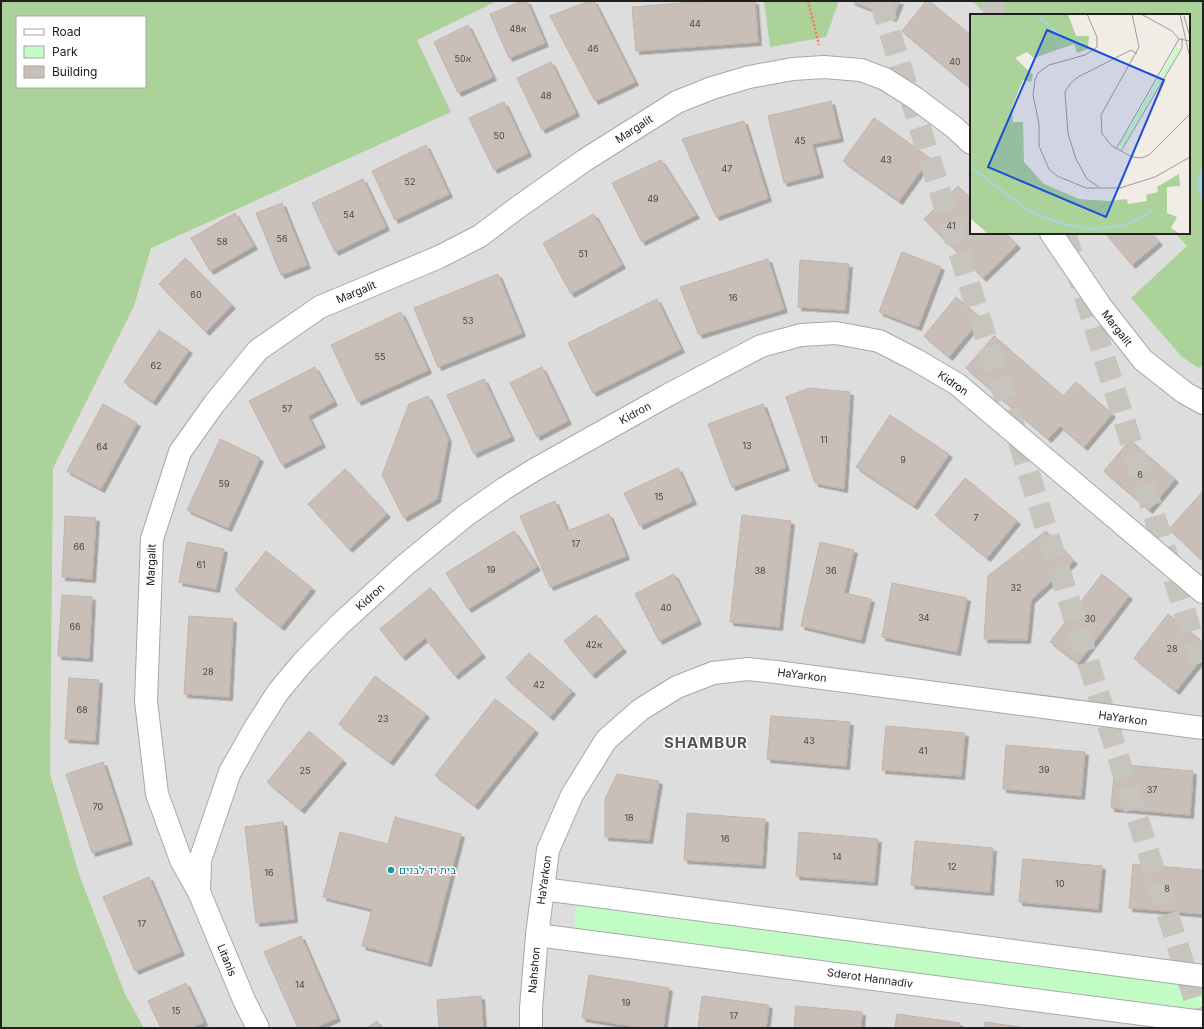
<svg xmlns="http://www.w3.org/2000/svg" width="1204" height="1029" font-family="Inter,Heebo,sans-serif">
  <defs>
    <filter id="shadow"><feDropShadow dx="3.5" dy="3.5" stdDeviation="0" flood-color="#0004"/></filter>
  </defs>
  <rect width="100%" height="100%" fill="#f1ede6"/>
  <path fill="#dedddd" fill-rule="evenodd" d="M 1,1 L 1203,1 L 1203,1028 L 1,1028 ZM 971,15 L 1189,15 L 1189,233 L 971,233 ZM 17,17 L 145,17 L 145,87 L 17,87 Z"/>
  <path fill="#abd298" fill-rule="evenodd" d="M 1,1 L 497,1 L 417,40 L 451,112 L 151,248 L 134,306 L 53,468 L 50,774 L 80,877 L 125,994 L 144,1028 L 1,1028 ZM 17,17 L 145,17 L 145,87 L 17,87 Z
    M 764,1 L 839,1 L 826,37 L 770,47 Z
    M 973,1 L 1203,1 L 1203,366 L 1198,368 L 1181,356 L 1131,298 L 1187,246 L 1175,233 L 1189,233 L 1189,15 L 986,15 Z"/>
  <path fill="#c1fcc4" d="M 576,901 L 1203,986 L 1203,1014 L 574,928 Z"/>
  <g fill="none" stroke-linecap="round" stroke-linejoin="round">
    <path stroke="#a4d4e0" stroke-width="7" d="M 1203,173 L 1201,184 L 1203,195"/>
  </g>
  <path fill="#c9bfb8" stroke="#c3b3a7" filter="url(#shadow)" d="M 522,1 L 527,1 L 545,43 L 509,58 L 490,14 Z
    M 589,1 L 594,1 L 635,82 L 595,101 L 550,16 Z
    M 707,1 L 755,1 L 758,42 L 636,51 L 632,7 Z
    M 851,1 L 900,1 L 893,18 Z
    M 926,1 L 929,1 L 971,35 L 971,88 L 902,31 Z
    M 468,25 L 493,77 L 458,93 L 434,42 Z
    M 551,62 L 576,113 L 542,130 L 517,78 Z
    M 831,101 L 840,138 L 812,144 L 820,174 L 784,183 L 768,116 Z
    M 504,102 L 528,153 L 494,170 L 469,118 Z
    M 874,118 L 930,158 L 899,201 L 843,161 Z
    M 744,121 L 768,198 L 716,217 L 682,139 Z
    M 426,145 L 449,194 L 395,220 L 372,171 Z
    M 661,160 L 696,215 L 642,242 L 612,183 Z
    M 363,179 L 386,227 L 335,252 L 312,203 Z
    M 958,186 L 971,199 L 971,233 L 1005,233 L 1017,245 L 983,278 L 924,219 Z
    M 282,203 L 307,265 L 281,275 L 256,213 Z
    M 235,213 L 254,246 L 210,271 L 191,238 Z
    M 594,214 L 622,265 L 571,294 L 543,243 Z
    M 1105,233 L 1151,233 L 1159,242 L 1132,265 Z
    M 902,252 L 941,267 L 918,327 L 879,312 Z
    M 185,258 L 232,305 L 206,332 L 159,284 Z
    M 768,259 L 784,309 L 699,335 L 680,287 Z
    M 800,260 L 849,264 L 845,310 L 798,307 Z
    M 498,274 L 522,333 L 438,367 L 414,308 Z
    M 956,297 L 981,318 L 949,357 L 924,336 Z
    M 657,299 L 681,349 L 593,393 L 568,343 Z
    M 401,312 L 428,370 L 358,402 L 331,345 Z
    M 159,330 L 189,350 L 153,402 L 124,382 Z
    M 994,336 L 1063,396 L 1076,382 L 1112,414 L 1084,447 L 1060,426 L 1048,439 L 966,368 Z
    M 315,367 L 334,402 L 308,416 L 322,444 L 282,465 L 249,401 Z
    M 542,367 L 568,421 L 537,437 L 510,383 Z
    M 484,379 L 511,437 L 474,454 L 447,395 Z
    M 809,388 L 850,392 L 844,489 L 815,483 L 786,397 Z
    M 428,396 L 448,439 L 437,499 L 404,518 L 382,475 L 409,404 Z
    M 103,404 L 137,423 L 101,489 L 67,471 Z
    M 763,404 L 786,467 L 732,487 L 708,424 Z
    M 890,415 L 949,454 L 914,506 L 856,467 Z
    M 220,439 L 260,458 L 228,528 L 187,510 Z
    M 1130,440 L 1175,479 L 1149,510 L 1104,471 Z
    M 678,468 L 693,501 L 640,526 L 624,493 Z
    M 345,469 L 387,514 L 349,549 L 308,504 Z
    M 965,478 L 1017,521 L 987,558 L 935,515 Z
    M 1203,491 L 1203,561 L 1169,529 Z
    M 555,501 L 567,531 L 609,514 L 626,556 L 550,587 L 520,516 Z
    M 742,515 L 791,521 L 779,627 L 730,622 Z
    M 65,516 L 96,518 L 92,579 L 62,577 Z
    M 514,531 L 537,567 L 468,609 L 446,573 Z
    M 1046,531 L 1074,561 L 1031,600 L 1027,640 L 984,639 L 988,576 Z
    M 187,542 L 224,549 L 216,589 L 179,582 Z
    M 820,542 L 854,550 L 844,593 L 871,599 L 861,640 L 801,626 Z
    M 266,551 L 312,588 L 281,627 L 235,590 Z
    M 674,574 L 698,621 L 659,641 L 635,594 Z
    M 1102,574 L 1129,596 L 1078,663 L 1050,642 Z
    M 892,583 L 967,598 L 957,652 L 882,637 Z
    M 430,588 L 482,654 L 455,676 L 425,638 L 402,657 L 380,629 Z
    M 62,595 L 92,597 L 89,658 L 58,656 Z
    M 1168,614 L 1203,642 L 1203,657 L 1176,691 L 1134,658 Z
    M 596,615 L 623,649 L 592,675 L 564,641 Z
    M 189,616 L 233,619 L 229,697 L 184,694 Z
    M 529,653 L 572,691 L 550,717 L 506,678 Z
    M 375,676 L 426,714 L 390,762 L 339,724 Z
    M 69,678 L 99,680 L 95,741 L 65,739 Z
    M 495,699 L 535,730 L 475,806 L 435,775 Z
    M 771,716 L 850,722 L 846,766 L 767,759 Z
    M 886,726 L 965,733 L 961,776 L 882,770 Z
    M 309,731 L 343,760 L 301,810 L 267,782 Z
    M 1006,745 L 1085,752 L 1081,796 L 1003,789 Z
    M 103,762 L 129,841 L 92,853 L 66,774 Z
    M 1115,764 L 1193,771 L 1190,815 L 1111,808 Z
    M 617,774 L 659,781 L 649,840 L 605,837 L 605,799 Z
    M 687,813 L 765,819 L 762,865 L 684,860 Z
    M 395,817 L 461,834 L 428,963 L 362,946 L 372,909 L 323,897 L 340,832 L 388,844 Z
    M 283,822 L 294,919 L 256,923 L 245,827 Z
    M 799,832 L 878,839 L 874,882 L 796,876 Z
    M 915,841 L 993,848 L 990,892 L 911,885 Z
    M 1023,859 L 1102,866 L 1098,909 L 1019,902 Z
    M 1133,864 L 1203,870 L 1203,914 L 1129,908 Z
    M 149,877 L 181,952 L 135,971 L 103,897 Z
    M 301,936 L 337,1018 L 314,1028 L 298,1028 L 264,952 Z
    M 589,975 L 669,988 L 663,1028 L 644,1028 L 582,1018 Z
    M 186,983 L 204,1022 L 191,1028 L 161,1028 L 148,1001 Z
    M 481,996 L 483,1028 L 439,1028 L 437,1000 Z
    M 702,996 L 769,1005 L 766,1028 L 698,1028 Z
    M 796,1006 L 862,1012 L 861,1028 L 794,1028 Z
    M 897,1014 L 960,1023 L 959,1028 L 895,1028 Z
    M 377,1021 L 381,1028 L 367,1028 Z
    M 985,1022 L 1027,1028 L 984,1028 Z"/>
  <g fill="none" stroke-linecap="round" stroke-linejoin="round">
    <path stroke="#c7c4be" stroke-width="22" stroke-dasharray="22 11" stroke-linecap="butt" d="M 880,1 L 1203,1026
      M 991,1 L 996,15
      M 1065,233 L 1203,670"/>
    <g stroke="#a7a7a7" stroke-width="24">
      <path id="minor" d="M 1051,233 L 1102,308 L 1143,360 L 1185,393 L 1203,403
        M 543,889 L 1203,976
        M 199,892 L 200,860 L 230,772 L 255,728 L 278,692 L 303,662 L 339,625 L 404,566 L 465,516 L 505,488 L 534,470 L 668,395 L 761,346 L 801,335 L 836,333 L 879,341 L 916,360 L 957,384 L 1203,592
        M 537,935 L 1203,1022
        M 258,1028 L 244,1000 L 199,892 L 181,860 L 157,794 L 146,701 L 152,539 L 180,452 L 214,404 L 258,350 L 320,307 L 439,257 L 480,236 L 517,208 L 585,160 L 677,102 L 712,88 L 749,77 L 793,69 L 824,67 L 861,70 L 885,79 L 915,98 L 955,128 L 971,143
        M 531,1028 L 531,1008 L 537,935 L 548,850 L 572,795 L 606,740 L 640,710 L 677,687 L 713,673 L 748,669 L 776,672 L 1203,728"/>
    </g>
    <path stroke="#ff7368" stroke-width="2.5" stroke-dasharray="2 2" stroke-linecap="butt" d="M 808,1 L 819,45"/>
    <use href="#minor" stroke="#fff" stroke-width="22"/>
  </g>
  <circle fill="#0f9aa8" stroke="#fff" stroke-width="1.5" cx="391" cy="870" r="4"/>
  <g text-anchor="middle" stroke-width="3" stroke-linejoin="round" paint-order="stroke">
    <g font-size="9" fill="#4a4846">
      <text x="695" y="27">44</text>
      <text x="518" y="32">48א</text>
      <text x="593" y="52">46</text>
      <text x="463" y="62">50א</text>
      <text x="955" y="65">40</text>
      <text x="546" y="99">48</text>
      <text x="499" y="139">50</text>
      <text x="800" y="144">45</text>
      <text x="886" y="163">43</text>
      <text x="727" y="172">47</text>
      <text x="410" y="185">52</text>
      <text x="653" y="202">49</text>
      <text x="349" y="218">54</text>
      <text x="951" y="229">41</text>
      <text x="282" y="242">56</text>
      <text x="222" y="245">58</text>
      <text x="583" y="257">51</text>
      <text x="196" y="298">60</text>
      <text x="733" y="301">16</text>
      <text x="468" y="324">53</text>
      <text x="380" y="360">55</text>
      <text x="156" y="369">62</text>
      <text x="287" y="412">57</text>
      <text x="824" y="443">11</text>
      <text x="747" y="449">13</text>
      <text x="102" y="450">64</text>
      <text x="903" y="463">9</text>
      <text x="1140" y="478">6</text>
      <text x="224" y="487">59</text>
      <text x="659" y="500">15</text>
      <text x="976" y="521">7</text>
      <text x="576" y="547">17</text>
      <text x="79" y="550">66</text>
      <text x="201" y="568">61</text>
      <text x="491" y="573">19</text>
      <text x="760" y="574">38</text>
      <text x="831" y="574">36</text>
      <text x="1016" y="591">32</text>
      <text x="666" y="611">40</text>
      <text x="924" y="621">34</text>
      <text x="1090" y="622">30</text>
      <text x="75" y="630">66</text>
      <text x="594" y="648">42א</text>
      <text x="1172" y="652">28</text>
      <text x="208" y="675">28</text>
      <text x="539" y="688">42</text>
      <text x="82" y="713">68</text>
      <text x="383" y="722">23</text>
      <text x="809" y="744">43</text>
      <text x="923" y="754">41</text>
      <text x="1044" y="773">39</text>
      <text x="305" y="774">25</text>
      <text x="1152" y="793">37</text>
      <text x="98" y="810">70</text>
      <text x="629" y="821">18</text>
      <text x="725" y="842">16</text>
      <text x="837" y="860">14</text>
      <text x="952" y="870">12</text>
      <text x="269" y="876">16</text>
      <text x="1060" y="887">10</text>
      <text x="1167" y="892">8</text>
      <text x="142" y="927">17</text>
      <text x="300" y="988">14</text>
      <text x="626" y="1006">19</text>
      <text x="176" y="1014">15</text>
      <text x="734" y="1019">17</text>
    </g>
    <g font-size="11" fill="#202020" stroke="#fff">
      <text transform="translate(634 129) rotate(-33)" y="4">Margalit</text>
      <text transform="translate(356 292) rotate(-23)" y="4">Margalit</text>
      <text transform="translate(1117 328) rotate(52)" y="4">Margalit</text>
      <text transform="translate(953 383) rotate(34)" y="4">Kidron</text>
      <text transform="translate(635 413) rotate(-29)" y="4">Kidron</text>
      <text transform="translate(151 565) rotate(-88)" y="4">Margalit</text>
      <text transform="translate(370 597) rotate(-42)" y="4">Kidron</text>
      <text transform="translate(802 675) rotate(7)" y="4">HaYarkon</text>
      <text transform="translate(1123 718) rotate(8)" y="4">HaYarkon</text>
      <text transform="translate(544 880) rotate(-82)" y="4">HaYarkon</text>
      <text transform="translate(227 960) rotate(68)" y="4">Litanis</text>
      <text transform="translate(534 970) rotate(-85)" y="4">Nahshon</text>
      <text transform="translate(870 978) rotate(8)" y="4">Sderot Hannadiv</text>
    </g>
    <g font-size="11" fill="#0d838f" stroke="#fff" text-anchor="start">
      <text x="399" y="874">בית יד לבנים</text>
    </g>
    <g font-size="15" font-weight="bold" letter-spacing="1" fill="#535353" stroke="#fff">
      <text x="706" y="748">SHAMBUR</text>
    </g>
  </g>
  <g transform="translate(970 14)">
    <rect width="220" height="220" fill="#f1ede6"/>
    <path d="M 0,0 L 98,0 L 106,22 L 119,22 L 118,35 L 107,39 L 104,30 L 64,44 L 57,38 L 45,44 L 63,61 L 61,68 L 53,66 L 42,93 L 43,108 L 53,108 L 54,148 L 74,170 L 109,185 L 138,187 L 157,185 L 158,190 L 177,187 L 176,181 L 188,178 L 187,173 L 209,160 L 210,172 L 197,173 L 197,199 L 207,203 L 201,214 L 210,220 L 18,220 L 0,204 Z" fill="#abd298"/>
    <path d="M 207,33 L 210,35 L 152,133 L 149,131 Z" fill="#c1fcc4"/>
    <path fill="none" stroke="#a4d4e0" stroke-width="2" d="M 65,0 L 97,26 L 113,29M 0,153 L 58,196 L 92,210 L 123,215 L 151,212 L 171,204 L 183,195"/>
    <path fill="none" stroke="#9d9b97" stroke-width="1" d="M 117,0 L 127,23 L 127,33 L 115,41 L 79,51 L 68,59 L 65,66 L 63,81 L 69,110 L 69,132 L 79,155 L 87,162 L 116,174 L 150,174 L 185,163 L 220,143M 162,0 L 169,33 L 131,101 L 132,120 L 142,132 L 162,143 L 171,144 L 179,141 L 220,100M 171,0 L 202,17 L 209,25M 210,0 L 220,44M 214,2 L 220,23M 146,135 L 209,25 L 220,27M 151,137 L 212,34 L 212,24M 129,173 L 117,165 L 106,145 L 98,120 L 95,78 L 100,70 L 108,63 L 161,36 L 167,40"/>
    <path fill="#1d4ed8" fill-opacity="0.15" stroke="#1d4ed8" stroke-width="2" d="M 77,16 L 194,66 L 136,203 L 18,153 Z"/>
    <rect width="220" height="220" fill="none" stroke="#202020" stroke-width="2"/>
  </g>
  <rect width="1204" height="1029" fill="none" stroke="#202020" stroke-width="4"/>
  <rect x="16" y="16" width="130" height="72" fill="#ffffff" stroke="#a6a6a6"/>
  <rect x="24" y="29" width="20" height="6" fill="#ffffff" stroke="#a6a6a6"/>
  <text x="52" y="36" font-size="12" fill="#202020">Road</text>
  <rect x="24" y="46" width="20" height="12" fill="#c1fcc4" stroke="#a6a6a6"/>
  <text x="52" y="56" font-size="12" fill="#202020">Park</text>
  <rect x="24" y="66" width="20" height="12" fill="#c9bfb8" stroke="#a6a6a6"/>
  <text x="52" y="76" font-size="12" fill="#202020">Building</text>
</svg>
